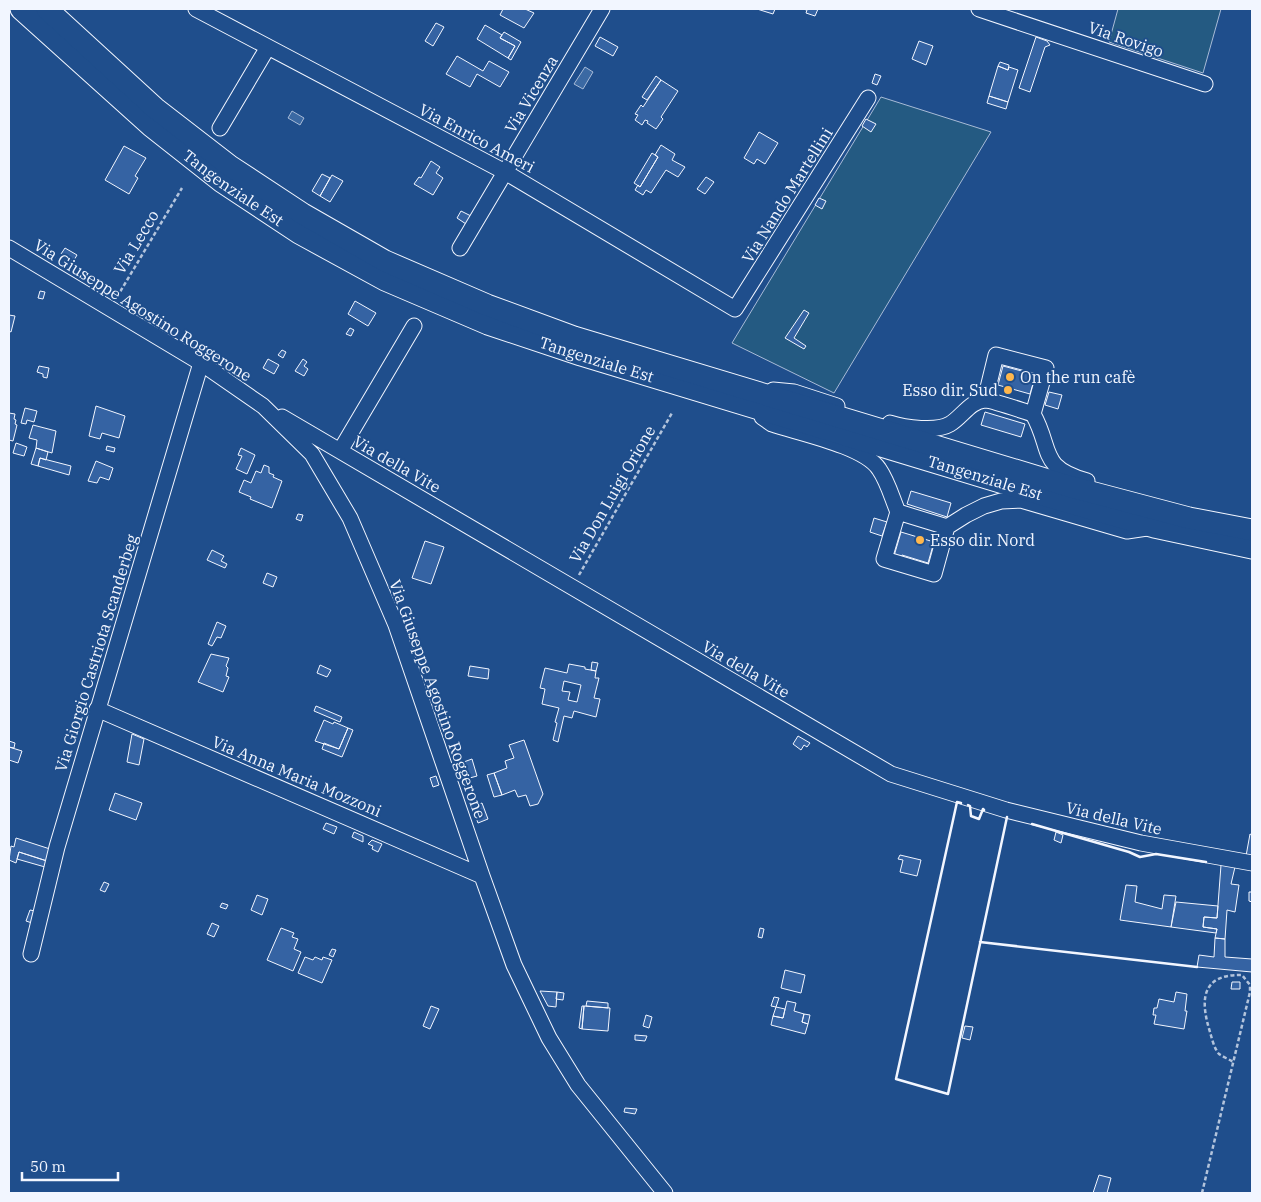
<svg xmlns="http://www.w3.org/2000/svg" width="1261" height="1202" font-family="'IBM Plex Serif',serif">
  <rect width="100%" height="100%" fill="#1f4e8c"/>
  <path fill="#245a82" stroke="#a8bbd7" d="M 1118,9 L 1221,9 L 1203,73 L 1109,42 Z
    M 881,97 L 991,132 L 834,393 L 732,343 Z"/>
  <path fill="#3b69a3" stroke="#a8bbd7" d="M 585,67 L 593,72 L 583,89 L 574,84 Z
    M 292,111 L 304,118 L 300,125 L 288,118 Z"/>
  <path fill="#3563a3" stroke="#f2f6ff" fill-rule="evenodd" d="M 503,9 L 525,9 L 534,13 L 524,28 L 500,15 Z
    M 757,9 L 775,9 L 773,14 Z
    M 802,9 L 818,9 L 815,16 L 806,13 L 807,10 Z
    M 436,23 L 444,27 L 433,46 L 425,41 Z
    M 485,25 L 502,35 L 500,38 L 515,46 L 508,58 L 477,39 Z
    M 504,32 L 521,42 L 511,60 L 508,58 L 515,46 L 500,38 Z
    M 600,37 L 618,47 L 613,56 L 595,46 Z
    M 1036,37 L 1047,41 L 1050,45 L 1045,47 L 1030,92 L 1019,88 Z
    M 919,41 L 933,46 L 926,65 L 912,59 Z
    M 457,56 L 483,71 L 489,61 L 509,72 L 500,87 L 477,74 L 470,87 L 446,74 Z
    M 1000,62 L 1009,65 L 1008,70 L 998,66 Z
    M 998,66 L 1008,70 L 1009,67 L 1018,70 L 1008,102 L 989,96 Z
    M 875,74 L 881,76 L 877,85 L 872,83 Z
    M 656,76 L 661,80 L 647,100 L 642,97 Z
    M 661,80 L 678,91 L 661,117 L 663,119 L 656,129 L 647,123 L 648,121 L 645,120 L 642,125 L 635,120 L 638,115 L 635,114 L 641,105 L 643,107 Z
    M 989,96 L 1008,102 L 1006,109 L 987,103 Z
    M 866,119 L 876,124 L 871,132 L 862,126 Z
    M 759,132 L 778,143 L 765,164 L 757,159 L 754,164 L 744,158 Z
    M 661,145 L 675,154 L 672,160 L 685,167 L 678,177 L 666,170 L 651,193 L 646,190 L 643,195 L 635,190 L 638,185 L 640,187 L 658,157 L 655,155 Z
    M 124,146 L 146,158 L 135,176 L 138,178 L 129,194 L 105,180 Z
    M 652,153 L 658,157 L 640,187 L 634,183 Z
    M 431,161 L 440,167 L 436,173 L 443,178 L 433,195 L 414,184 L 419,177 L 421,178 Z
    M 322,174 L 330,178 L 320,196 L 312,191 Z
    M 332,175 L 343,181 L 330,202 L 320,196 Z
    M 706,177 L 714,182 L 705,194 L 697,189 Z
    M 819,198 L 826,201 L 822,209 L 815,205 Z
    M 461,211 L 471,216 L 466,224 L 457,218 Z
    M 65,248 L 77,255 L 73,262 L 61,254 Z
    M 40,291 L 45,292 L 43,299 L 38,298 Z
    M 355,301 L 376,313 L 368,326 L 348,314 Z
    M 804,310 L 809,313 L 794,338 L 806,346 L 804,349 L 785,338 Z
    M 9,315 L 15,316 L 11,332 L 9,331 Z
    M 350,328 L 354,330 L 351,336 L 346,334 Z
    M 282,350 L 286,352 L 283,358 L 278,355 Z
    M 268,359 L 279,365 L 274,374 L 263,368 Z
    M 303,359 L 307,362 L 304,366 L 308,369 L 304,376 L 295,371 Z
    M 39,366 L 49,368 L 47,378 L 43,377 L 43,374 L 37,372 Z
    M 1003,366 L 1029,373 L 1031,369 L 1037,370 L 1030,394 L 998,385 Z
    M 1049,392 L 1062,395 L 1058,409 L 1045,405 Z
    M 96,406 L 125,416 L 119,438 L 102,433 L 100,439 L 89,436 Z
    M 25,408 L 37,411 L 34,422 L 27,420 L 26,424 L 21,423 Z
    M 985,412 L 1025,424 L 1021,437 L 981,425 Z
    M 9,413 L 15,414 L 14,419 L 16,420 L 15,424 L 17,425 L 13,441 L 9,440 Z
    M 33,425 L 56,431 L 52,453 L 36,448 L 37,440 L 29,438 Z
    M 16,443 L 27,447 L 24,456 L 13,453 Z
    M 107,446 L 115,448 L 114,452 L 106,450 Z
    M 36,448 L 48,452 L 46,460 L 40,458 L 38,466 L 31,464 Z
    M 241,448 L 255,455 L 247,474 L 236,469 L 242,456 L 238,455 Z
    M 40,458 L 71,466 L 69,475 L 38,466 Z
    M 96,461 L 113,468 L 109,480 L 100,477 L 97,483 L 88,481 Z
    M 264,465 L 269,467 L 269,473 L 274,475 L 273,477 L 282,481 L 272,508 L 250,499 L 251,497 L 239,492 L 244,480 L 251,483 L 256,471 L 261,473 Z
    M 911,491 L 951,503 L 947,517 L 907,504 Z
    M 298,514 L 303,515 L 301,521 L 296,519 Z
    M 874,518 L 887,522 L 882,536 L 870,532 Z
    M 901,532 L 934,542 L 928,563 L 902,555 L 901,558 L 894,556 Z
    M 425,541 L 444,547 L 431,584 L 412,578 Z
    M 212,550 L 224,556 L 221,561 L 227,564 L 225,568 L 207,560 Z
    M 267,573 L 277,577 L 273,587 L 263,583 Z
    M 217,622 L 226,626 L 221,638 L 217,637 L 212,646 L 208,644 Z
    M 211,654 L 229,658 L 226,666 L 228,668 L 226,676 L 229,677 L 223,692 L 198,682 Z
    M 592,662 L 598,663 L 596,671 L 591,670 Z
    M 569,664 L 585,667 L 585,669 L 596,671 L 595,678 L 599,678 L 594,698 L 600,699 L 596,717 L 574,711 L 572,718 L 564,716 L 558,742 L 553,740 L 557,723 L 555,722 L 559,708 L 542,704 L 545,689 L 540,688 L 545,668 L 567,673 ZM 564,681 L 581,685 L 577,702 L 568,700 L 570,692 L 562,691 Z
    M 320,665 L 331,670 L 327,677 L 317,673 Z
    M 470,666 L 489,669 L 488,679 L 468,676 Z
    M 316,706 L 342,717 L 340,722 L 314,711 Z
    M 324,720 L 333,724 L 334,722 L 348,728 L 339,749 L 315,741 Z
    M 348,728 L 353,730 L 342,757 L 322,749 L 324,743 L 339,749 Z
    M 132,734 L 144,739 L 139,765 L 127,762 Z
    M 798,736 L 810,743 L 807,747 L 804,745 L 801,750 L 793,744 Z
    M 524,740 L 543,794 L 538,804 L 530,806 L 526,795 L 518,797 L 515,790 L 502,795 L 494,773 L 507,768 L 505,761 L 514,758 L 509,745 Z
    M 9,741 L 15,743 L 14,748 L 9,747 Z
    M 9,747 L 22,751 L 18,763 L 9,760 Z
    M 472,759 L 477,776 L 466,779 L 461,763 Z
    M 494,773 L 502,795 L 494,797 L 487,775 Z
    M 436,776 L 439,785 L 433,787 L 430,778 Z
    M 115,793 L 142,803 L 136,820 L 109,810 Z
    M 482,803 L 488,819 L 478,823 L 472,807 Z
    M 326,823 L 337,827 L 334,834 L 323,829 Z
    M 354,832 L 363,836 L 363,842 L 352,837 Z
    M 1056,832 L 1063,835 L 1061,843 L 1054,840 Z
    M 1250,834 L 1252,835 L 1252,857 L 1246,856 Z
    M 16,838 L 50,849 L 47,861 L 19,852 L 16,863 L 9,860 L 11,846 L 14,847 Z
    M 372,840 L 382,844 L 378,852 L 372,849 L 373,846 L 368,844 Z
    M 19,852 L 47,861 L 45,867 L 17,859 Z
    M 900,855 L 921,860 L 917,876 L 900,872 L 903,860 L 898,859 Z
    M 1221,865 L 1235,867 L 1231,884 L 1239,885 L 1235,912 L 1227,910 L 1225,939 L 1215,938 L 1217,929 L 1203,927 L 1204,917 L 1217,918 Z
    M 104,882 L 109,884 L 105,892 L 100,890 Z
    M 1126,885 L 1137,886 L 1135,902 L 1162,909 L 1164,895 L 1176,896 L 1171,927 L 1120,920 Z
    M 1249,892 L 1252,892 L 1252,902 L 1249,901 Z
    M 257,895 L 268,899 L 262,915 L 251,910 Z
    M 1176,902 L 1218,906 L 1217,918 L 1204,917 L 1203,927 L 1217,929 L 1216,933 L 1171,927 Z
    M 222,903 L 228,905 L 226,909 L 220,907 Z
    M 30,910 L 35,911 L 32,923 L 26,921 Z
    M 212,923 L 219,926 L 214,937 L 207,934 Z
    M 281,928 L 294,933 L 292,937 L 298,939 L 294,949 L 301,952 L 293,971 L 267,960 Z
    M 760,928 L 764,929 L 762,938 L 758,937 Z
    M 1215,938 L 1225,939 L 1225,957 L 1252,959 L 1252,972 L 1197,967 L 1199,955 L 1214,957 Z
    M 332,949 L 336,950 L 333,957 L 329,955 Z
    M 305,957 L 313,960 L 315,957 L 322,960 L 323,957 L 332,960 L 322,983 L 298,973 Z
    M 785,970 L 805,975 L 801,993 L 781,988 Z
    M 1232,982 L 1240,982 L 1240,989 L 1231,989 Z
    M 540,991 L 557,992 L 556,1007 L 548,1006 Z
    M 557,992 L 564,993 L 563,1000 L 556,999 Z
    M 1176,992 L 1187,994 L 1185,1011 L 1187,1011 L 1184,1029 L 1154,1024 L 1156,1015 L 1153,1015 L 1154,1008 L 1157,1008 L 1159,999 L 1174,1002 Z
    M 774,997 L 779,998 L 776,1007 L 771,1006 Z
    M 587,1001 L 608,1003 L 608,1008 L 586,1006 Z
    M 787,1001 L 796,1003 L 794,1011 L 804,1014 L 802,1022 L 808,1024 L 805,1034 L 771,1025 L 773,1016 L 783,1018 Z
    M 431,1006 L 439,1009 L 430,1029 L 423,1026 Z
    M 582,1006 L 584,1006 L 582,1029 L 579,1028 Z
    M 584,1006 L 610,1008 L 608,1031 L 582,1029 Z
    M 776,1007 L 785,1009 L 783,1018 L 773,1016 Z
    M 804,1014 L 810,1015 L 808,1024 L 802,1022 Z
    M 646,1015 L 652,1017 L 649,1028 L 643,1026 Z
    M 965,1026 L 973,1027 L 970,1040 L 962,1038 Z
    M 635,1035 L 647,1036 L 645,1041 L 635,1040 Z
    M 625,1108 L 637,1109 L 635,1114 L 624,1112 Z
    M 1099,1175 L 1111,1178 L 1107,1193 L 1093,1193 Z"/>
  <g fill="none" stroke-linecap="round" stroke-linejoin="round">
    <g stroke="#f2f6ff" stroke-width="17">
      <path id="minor" d="M 196,9 L 505,172 L 735,309 L 868,98
        M 979,9 L 1205,84
        M 220,128 L 268,47
        M 9,248 L 201,363 L 263,406 L 312,454 L 350,518 L 396,625 L 482,876 L 514,965 L 549,1038 L 578,1085 L 665,1193
        M 460,248 L 602,9
        M 773,390 L 794,392 L 837,406
        M 985,400 L 996,355 L 1046,368 L 1033,414
        M 282,417 L 891,774 L 1006,810 L 1141,843 L 1252,863
        M 762,417 L 772,424 C 799,433 864,446 879,469 C 888,482 892,498 898,512 L 947,527 L 966,515 L 984,506 L 1001,501 L 1021,500 L 1127,531 L 1147,528
        M 890,423 C 905,428 937,432 950,424 C 962,417 970,401 985,400 C 992,400 1023,411 1033,414 C 1053,450 1038,467 1087,481
        M 340,451 L 414,326
        M 898,512 L 884,559 L 934,574 L 947,527
        M 97,709 L 482,876
        M 31,954 L 57,847 L 201,363"/>
    </g>
    <g stroke="#f2f6ff" stroke-width="23">
      <g id="highway">
        <path id="s1" d="M 21,9 L 151,126 L 222,182 L 299,233 L 385,280 L 488,324 L 581,355 L 1056,499 L 1154,527 L 1252,548"/>
        <path d="M 47,9 L 155,108 L 230,166 L 303,214 L 385,261 L 487,305 L 574,337 L 1068,486 L 1189,518 L 1252,530"/>
      </g>
    </g>
    <path stroke="#b3c4dc" stroke-width="2.5" stroke-dasharray="4 2.5" stroke-linecap="butt" d="M 117,297 L 182,188
      M 579,575 L 672,413
      M 1202,1193 L 1250,992 L 1250,985 L 1242,975 C 1201,974 1200,1000 1210,1032 C 1212,1039 1214,1048 1219,1054 C 1223,1057 1229,1059 1233,1062"/>
    <use href="#minor" stroke="#1f4e8c" stroke-width="15"/>
    <use href="#highway" stroke="#1f4e8c" stroke-width="21"/>
    <path stroke="#f2f6ff" stroke-width="2.5" d="M 961,803 L 957,802 L 896,1079 L 948,1094 L 1007,817
      M 968,805 L 970,806 L 971,816 L 979,819 L 983,809 L 984,810
      M 1032,824 L 1129,852 L 1140,857 L 1156,854 L 1206,862
      M 980,942 L 1197,967"/>
  </g>
  <g fill="#ffb74d" stroke="#1f4e8c" stroke-width="2">
    <circle cx="1010" cy="377" r="5"/>
    <circle cx="1008" cy="390" r="5"/>
    <circle cx="920" cy="540" r="5"/>
  </g>
  <g text-anchor="middle" stroke-width="4" stroke-linejoin="round" paint-order="stroke">
    <g font-size="16" fill="#f2f6ff" stroke="#1f4e8c">
      <text transform="translate(1126 39) rotate(19)" y="6">Via Rovigo</text>
      <text transform="translate(531 94) rotate(-59)" y="6">Via Vicenza</text>
      <text transform="translate(477 138) rotate(28)" y="6">Via Enrico Ameri</text>
      <text dy="6" stroke="none"><textPath href="#s1" startOffset="278">Tangenziale Est</textPath></text>
      <text transform="translate(787 195) rotate(-58)" y="6">Via Nando Martellini</text>
      <text transform="translate(136 242) rotate(-59)" y="6">Via Lecco</text>
      <text transform="translate(143 310) rotate(32)" y="6">Via Giuseppe Agostino Roggerone</text>
      <text dy="6" stroke="none"><textPath href="#s1" startOffset="682">Tangenziale Est</textPath></text>
      <text transform="translate(397 464) rotate(30)" y="6">Via della Vite</text>
      <text dy="6" stroke="none"><textPath href="#s1" startOffset="1088">Tangenziale Est</textPath></text>
      <text transform="translate(612 494) rotate(-60)" y="6">Via Don Luigi Orione</text>
      <text transform="translate(96 653) rotate(-73)" y="6">Via Giorgio Castriota Scanderbeg</text>
      <text transform="translate(746 669) rotate(30)" y="6">Via della Vite</text>
      <text transform="translate(438 699) rotate(70)" y="6">Via Giuseppe Agostino Roggerone</text>
      <text transform="translate(297 776) rotate(23)" y="6">Via Anna Maria Mozzoni</text>
      <text transform="translate(1114 818) rotate(13)" y="6">Via della Vite</text>
    </g>
    <g font-size="16" fill="#f2f6ff" stroke="#1f4e8c" text-anchor="start">
      <text x="1020" y="383">On the run cafè</text>
      <text x="998" y="396" text-anchor="end">Esso dir. Sud</text>
      <text x="930" y="546">Esso dir. Nord</text>
    </g>
  </g>
  <rect width="1261" height="1202" fill="none" stroke="#f2f6ff" stroke-width="20"/>
  <path d="M22 1172v8h96v-8" fill="none" stroke="#f2f6ff" stroke-width="2.5"/>
  <text x="30" y="1172" font-size="15" fill="#f2f6ff" stroke="#1f4e8c" stroke-width="4" paint-order="stroke">50 m</text>
</svg>
